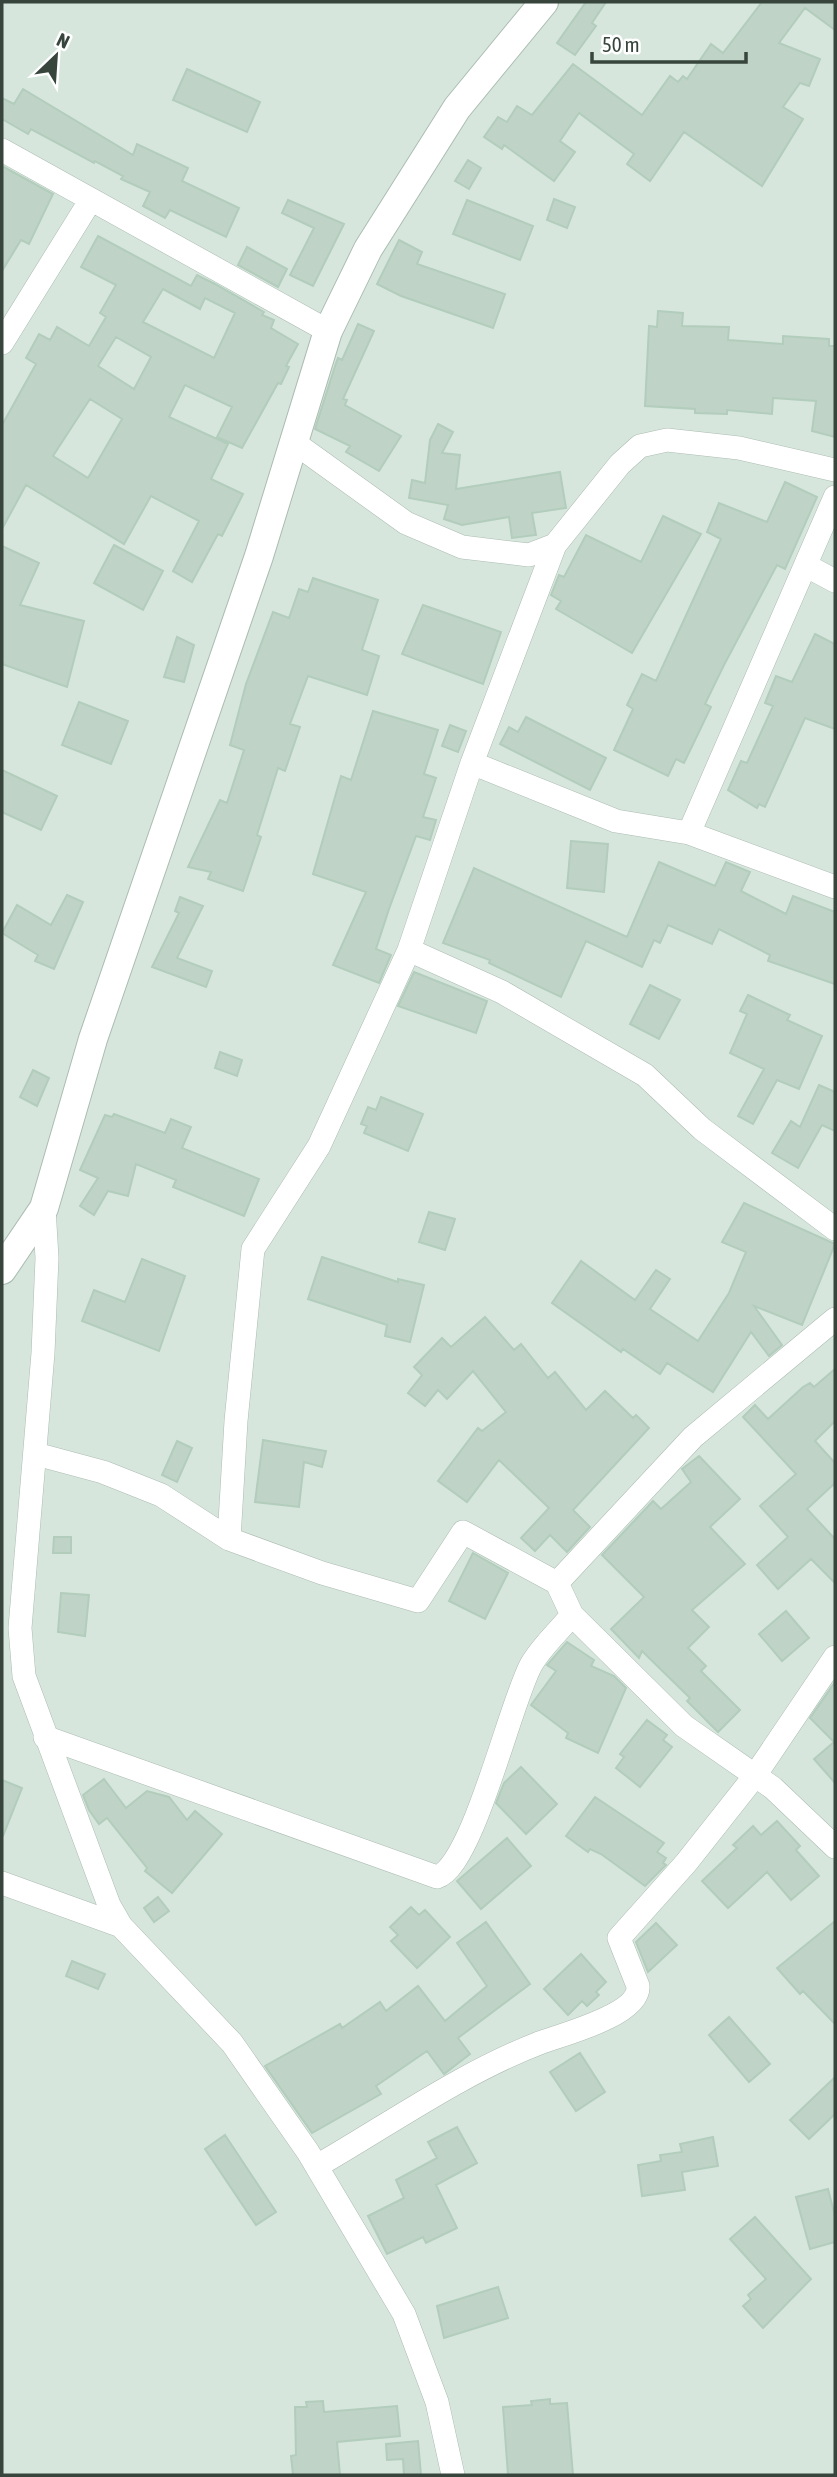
<svg xmlns="http://www.w3.org/2000/svg" width="837" height="2477" font-family="'Asap Condensed',sans-serif">
  <rect width="100%" height="100%" fill="#e8f2ed"/>
  <path fill="#d7e6dd" d="M 2,2 L 835,2 L 835,2475 L 2,2475 Z"/>
  <path fill="#bfd3c6" stroke="#b2cdbc" stroke-width="2" fill-rule="evenodd" d="M 586,2 L 606,2 L 592,23 L 596,26 L 575,55 L 557,43 Z
    M 762,2 L 835,2 L 835,30 L 805,8 L 779,43 L 820,59 L 809,86 L 800,83 L 783,107 L 803,119 L 762,186 L 684,132 L 650,181 L 627,164 L 634,154 L 579,113 L 560,141 L 575,152 L 554,181 L 504,145 L 502,149 L 484,137 L 498,117 L 507,122 L 517,106 L 532,115 L 573,64 L 642,115 L 670,76 L 678,82 L 683,76 L 687,79 L 711,44 L 723,53 Z
    M 187,69 L 260,102 L 247,132 L 173,100 Z
    M 23,89 L 133,155 L 137,144 L 188,168 L 182,181 L 239,208 L 226,237 L 170,210 L 165,218 L 143,206 L 150,192 L 121,179 L 123,176 L 95,161 L 94,163 L 31,129 L 28,134 L 2,119 L 2,98 L 14,104 Z
    M 468,160 L 481,168 L 469,189 L 455,181 Z
    M 2,166 L 53,194 L 29,244 L 21,240 L 2,271 Z
    M 554,199 L 575,207 L 567,228 L 547,220 Z
    M 288,200 L 344,224 L 313,286 L 290,275 L 314,228 L 282,213 Z
    M 467,200 L 533,226 L 520,260 L 453,234 Z
    M 98,236 L 191,286 L 197,275 L 215,284 L 264,312 L 262,315 L 274,320 L 271,328 L 298,344 L 286,366 L 289,367 L 281,384 L 278,383 L 242,448 L 217,437 L 232,407 L 185,385 L 169,417 L 228,444 L 211,479 L 243,494 L 222,536 L 218,534 L 192,582 L 173,571 L 199,521 L 151,496 L 124,544 L 26,485 L 2,529 L 2,425 L 36,364 L 26,358 L 39,334 L 50,340 L 57,327 L 89,346 L 106,317 L 100,313 L 116,285 L 81,267 ZM 163,289 L 200,309 L 205,298 L 235,313 L 214,358 L 143,322 ZM 116,337 L 151,357 L 134,389 L 98,366 ZM 90,399 L 122,419 L 88,478 L 53,456 Z
    M 399,240 L 422,252 L 417,264 L 505,294 L 493,328 L 401,296 L 377,284 Z
    M 247,247 L 287,269 L 278,287 L 238,265 Z
    M 658,311 L 683,313 L 682,326 L 729,327 L 728,340 L 783,344 L 783,336 L 829,339 L 829,346 L 835,346 L 835,437 L 812,431 L 816,401 L 773,398 L 772,414 L 727,410 L 727,414 L 695,413 L 695,409 L 645,406 L 649,326 L 657,327 Z
    M 358,324 L 374,331 L 343,399 L 347,400 L 345,405 L 401,436 L 379,471 L 346,452 L 350,446 L 315,429 L 336,363 L 338,358 L 342,360 Z
    M 438,424 L 453,432 L 442,453 L 460,455 L 456,489 L 560,472 L 566,508 L 532,513 L 536,535 L 512,538 L 509,517 L 462,525 L 444,519 L 448,505 L 409,498 L 412,480 L 425,483 L 430,440 Z
    M 785,482 L 817,497 L 785,569 L 777,565 L 724,665 L 705,704 L 711,707 L 684,763 L 676,759 L 668,776 L 614,750 L 633,709 L 627,705 L 642,674 L 656,681 L 721,539 L 707,532 L 719,503 L 767,522 Z
    M 663,516 L 701,534 L 632,653 L 556,609 L 561,601 L 551,595 L 559,575 L 564,577 L 586,535 L 641,562 Z
    M 114,545 L 163,571 L 143,610 L 94,583 Z
    M 2,546 L 39,563 L 20,605 L 84,621 L 67,687 L 2,664 Z
    M 313,578 L 378,600 L 362,650 L 379,656 L 367,695 L 308,676 L 290,724 L 300,727 L 285,771 L 278,768 L 257,835 L 261,837 L 243,891 L 208,879 L 211,872 L 188,867 L 220,800 L 227,803 L 244,750 L 230,745 L 246,684 L 273,612 L 289,618 L 299,589 L 308,592 Z
    M 423,605 L 501,632 L 483,684 L 402,654 Z
    M 815,634 L 835,644 L 835,729 L 805,718 L 765,807 L 759,804 L 757,808 L 728,790 L 741,761 L 747,763 L 773,706 L 765,703 L 776,676 L 792,682 Z
    M 177,637 L 194,645 L 184,682 L 164,677 Z
    M 79,702 L 128,721 L 111,764 L 62,745 Z
    M 373,711 L 438,730 L 424,774 L 436,778 L 423,817 L 436,820 L 430,840 L 416,836 L 389,909 L 376,949 L 391,955 L 379,983 L 333,965 L 366,892 L 313,874 L 341,776 L 351,780 Z
    M 526,717 L 606,758 L 590,790 L 500,744 L 509,727 L 518,732 Z
    M 450,725 L 466,731 L 458,752 L 442,746 Z
    M 2,770 L 57,796 L 41,830 L 2,812 Z
    M 571,841 L 608,844 L 604,892 L 567,888 Z
    M 659,862 L 715,886 L 726,862 L 750,872 L 741,891 L 786,914 L 793,896 L 835,912 L 835,984 L 768,961 L 770,955 L 719,929 L 712,944 L 668,925 L 660,943 L 654,940 L 642,967 L 586,941 L 561,997 L 489,963 L 490,960 L 443,943 L 474,868 L 627,937 Z
    M 67,895 L 83,902 L 54,969 L 35,961 L 38,955 L 2,933 L 17,905 L 51,925 Z
    M 180,897 L 203,906 L 177,958 L 212,971 L 206,987 L 152,967 L 179,913 L 175,911 Z
    M 414,972 L 487,1001 L 476,1033 L 398,1006 Z
    M 650,985 L 680,1000 L 659,1039 L 630,1024 Z
    M 748,995 L 790,1015 L 787,1020 L 822,1036 L 799,1089 L 777,1080 L 753,1124 L 738,1116 L 764,1069 L 730,1053 L 747,1014 L 740,1011 Z
    M 220,1052 L 242,1060 L 237,1076 L 215,1068 Z
    M 33,1070 L 49,1078 L 37,1106 L 20,1097 Z
    M 819,1085 L 835,1092 L 835,1131 L 822,1125 L 798,1168 L 772,1153 L 791,1121 L 800,1127 Z
    M 381,1097 L 423,1114 L 408,1151 L 364,1133 L 367,1126 L 361,1124 L 368,1107 L 376,1110 Z
    M 114,1114 L 165,1133 L 171,1119 L 191,1127 L 182,1148 L 259,1179 L 244,1216 L 173,1187 L 176,1180 L 136,1164 L 128,1196 L 108,1191 L 94,1215 L 80,1206 L 98,1178 L 80,1170 L 105,1115 L 112,1117 Z
    M 744,1203 L 835,1244 L 802,1325 L 754,1306 L 782,1345 L 769,1356 L 751,1332 L 713,1392 L 667,1363 L 660,1374 L 623,1349 L 621,1352 L 552,1303 L 581,1261 L 635,1300 L 656,1270 L 670,1279 L 650,1309 L 698,1341 L 729,1293 L 746,1252 L 722,1242 Z
    M 429,1212 L 455,1219 L 445,1250 L 419,1242 Z
    M 322,1257 L 398,1282 L 398,1279 L 424,1285 L 410,1342 L 385,1336 L 387,1325 L 308,1299 Z
    M 142,1259 L 185,1276 L 159,1351 L 82,1321 L 94,1290 L 125,1302 Z
    M 485,1317 L 514,1350 L 521,1344 L 548,1378 L 555,1372 L 586,1410 L 605,1391 L 633,1418 L 636,1415 L 649,1428 L 573,1510 L 590,1527 L 567,1552 L 550,1535 L 535,1551 L 521,1538 L 549,1508 L 499,1460 L 467,1502 L 438,1481 L 478,1428 L 482,1431 L 506,1412 L 473,1371 L 447,1399 L 438,1390 L 425,1406 L 408,1393 L 422,1375 L 414,1367 L 442,1338 L 451,1347 Z
    M 835,1369 L 835,1421 L 815,1441 L 835,1463 L 835,1483 L 807,1509 L 835,1539 L 835,1583 L 811,1559 L 778,1589 L 757,1565 L 788,1537 L 760,1506 L 796,1474 L 743,1417 L 755,1405 L 768,1419 L 803,1387 L 810,1383 L 814,1387 Z
    M 263,1440 L 326,1451 L 322,1467 L 304,1462 L 299,1507 L 255,1502 Z
    M 177,1441 L 192,1448 L 177,1482 L 162,1475 Z
    M 699,1456 L 740,1499 L 710,1527 L 745,1564 L 692,1610 L 709,1627 L 688,1648 L 706,1666 L 701,1671 L 740,1710 L 718,1732 L 687,1701 L 690,1698 L 642,1651 L 639,1658 L 611,1629 L 644,1597 L 602,1555 L 653,1501 L 661,1509 L 691,1482 L 682,1469 Z
    M 54,1537 L 71,1537 L 71,1553 L 53,1553 Z
    M 473,1553 L 508,1573 L 485,1619 L 449,1601 Z
    M 61,1593 L 89,1595 L 85,1636 L 58,1632 Z
    M 786,1611 L 809,1638 L 782,1661 L 759,1634 Z
    M 567,1642 L 594,1660 L 591,1666 L 614,1676 L 626,1688 L 598,1753 L 566,1738 L 568,1733 L 531,1705 L 556,1671 L 547,1665 Z
    M 835,1682 L 835,1783 L 814,1759 L 834,1742 L 810,1718 Z
    M 647,1720 L 667,1735 L 663,1740 L 672,1747 L 640,1787 L 616,1768 L 624,1757 L 620,1754 Z
    M 521,1767 L 557,1804 L 526,1834 L 496,1803 L 504,1783 Z
    M 104,1779 L 126,1808 L 147,1791 L 169,1797 L 187,1820 L 195,1811 L 222,1834 L 172,1893 L 145,1871 L 147,1868 L 107,1818 L 99,1824 L 89,1810 L 83,1795 Z
    M 2,1780 L 22,1788 L 3,1836 L 2,1836 Z
    M 595,1797 L 664,1843 L 657,1852 L 666,1858 L 663,1863 L 666,1865 L 645,1886 L 601,1854 L 590,1849 L 588,1852 L 566,1836 Z
    M 777,1821 L 800,1846 L 796,1850 L 819,1876 L 791,1900 L 767,1872 L 728,1908 L 702,1881 L 737,1848 L 733,1845 L 753,1826 L 761,1835 Z
    M 507,1838 L 531,1866 L 481,1909 L 457,1881 Z
    M 158,1897 L 169,1911 L 154,1922 L 144,1908 Z
    M 411,1907 L 419,1915 L 425,1910 L 450,1937 L 417,1968 L 391,1941 L 398,1935 L 390,1927 Z
    M 835,1921 L 835,2024 L 803,1991 L 800,1994 L 777,1968 Z
    M 486,1922 L 530,1984 L 458,2038 L 470,2054 L 444,2074 L 427,2051 L 376,2086 L 381,2094 L 312,2133 L 265,2066 L 340,2024 L 342,2028 L 380,2002 L 386,2011 L 418,1986 L 445,2021 L 487,1986 L 457,1943 Z
    M 656,1923 L 677,1945 L 648,1972 L 636,1942 Z
    M 581,1954 L 606,1982 L 596,1992 L 599,1995 L 587,2006 L 582,2001 L 568,2015 L 544,1989 Z
    M 72,1961 L 105,1974 L 98,1989 L 66,1976 Z
    M 729,2017 L 770,2064 L 749,2082 L 709,2035 Z
    M 580,2053 L 605,2092 L 576,2111 L 550,2072 Z
    M 835,2077 L 835,2114 L 809,2139 L 790,2120 Z
    M 457,2127 L 477,2163 L 436,2185 L 457,2228 L 426,2243 L 423,2237 L 387,2254 L 368,2216 L 404,2198 L 396,2180 L 437,2158 L 428,2142 Z
    M 225,2135 L 276,2212 L 256,2225 L 205,2149 Z
    M 713,2137 L 718,2166 L 682,2172 L 685,2190 L 642,2196 L 638,2165 L 661,2161 L 660,2155 L 682,2152 L 680,2144 Z
    M 828,2189 L 835,2216 L 835,2242 L 810,2249 L 796,2197 Z
    M 755,2217 L 811,2279 L 763,2328 L 743,2306 L 751,2299 L 748,2295 L 766,2279 L 730,2239 Z
    M 498,2287 L 508,2318 L 444,2338 L 437,2306 Z
    M 550,2399 L 550,2404 L 567,2403 L 573,2475 L 508,2475 L 503,2407 L 532,2405 L 531,2401 Z
    M 323,2401 L 324,2412 L 397,2406 L 400,2436 L 337,2442 L 340,2475 L 293,2475 L 291,2456 L 296,2455 L 295,2407 L 307,2407 L 306,2402 Z
    M 418,2441 L 421,2475 L 404,2475 L 403,2459 L 387,2460 L 386,2444 Z"/>
  <g fill="none" stroke-linecap="round" stroke-linejoin="round">
    <g stroke="#abbdb2" stroke-width="24">
      <path id="minor" d="M 2,150 L 328,331
        M 2,343 L 90,201
        M 292,441 L 406,523 L 462,547 L 529,555 L 555,545
        M 807,566 L 835,581
        M 472,763 L 616,821 L 689,833 L 835,887
        M 689,833 L 835,497
        M 409,950 L 502,992 L 645,1075 L 702,1129 L 835,1229
        M 44,1208 L 47,1258 L 43,1353 L 20,1628 L 24,1676 L 109,1905 L 121,1926 L 232,2043 L 308,2152 L 404,2314 L 437,2402 L 453,2475
        M 36,1454 L 103,1472 L 161,1495 L 229,1539 L 322,1573 L 418,1601 L 463,1532 L 557,1583 L 572,1615 L 684,1726 L 773,1788 L 835,1847
        M 229,1539 L 236,1421 L 253,1249 L 319,1146 L 409,950 L 472,763 L 555,545 L 620,464 L 640,446 L 667,440 L 739,448 L 835,470
        M 557,1583 L 693,1437 L 835,1319
        M 45,1737 L 437,1877 C 473,1866 510,1703 531,1665 C 541,1647 559,1631 572,1615
        M 2,1883 L 121,1926
        M 317,2166 C 390,2124 463,2072 542,2042 C 565,2034 640,2014 638,1986 L 619,1938 L 686,1863 L 754,1777 L 835,1657"/>
    </g>
    <g stroke="#abbdb2" stroke-width="30">
      <path id="tertiary" d="M 2,1270 L 44,1208 L 93,1039 L 259,556 L 328,331 L 368,249 L 457,108 L 544,2"/>
    </g>
    <use href="#minor" stroke="#fff" stroke-width="23"/>
    <use href="#tertiary" stroke="#fff" stroke-width="28"/>
  </g>
  <rect width="837" height="2477" fill="none" stroke="#37453c" stroke-width="7"/>
  <g transform="translate(56 56) rotate(25)" stroke="#ffffff" stroke-width="5" paint-order="stroke">
  <path d="M0-5L12 26L0 18L-12 26Z" fill="#37453c"/>
  <text y="-10" font-size="19" font-weight="bold" text-anchor="middle" fill="#37453c">N</text>
  </g>
  <path d="M592 52v10h154v-10" fill="none" stroke="#37453c" stroke-width="3.5"/>
  <text x="602" y="52" font-size="21" fill="#37453c" stroke="#ffffff" stroke-width="5" paint-order="stroke">50 m</text>
</svg>
